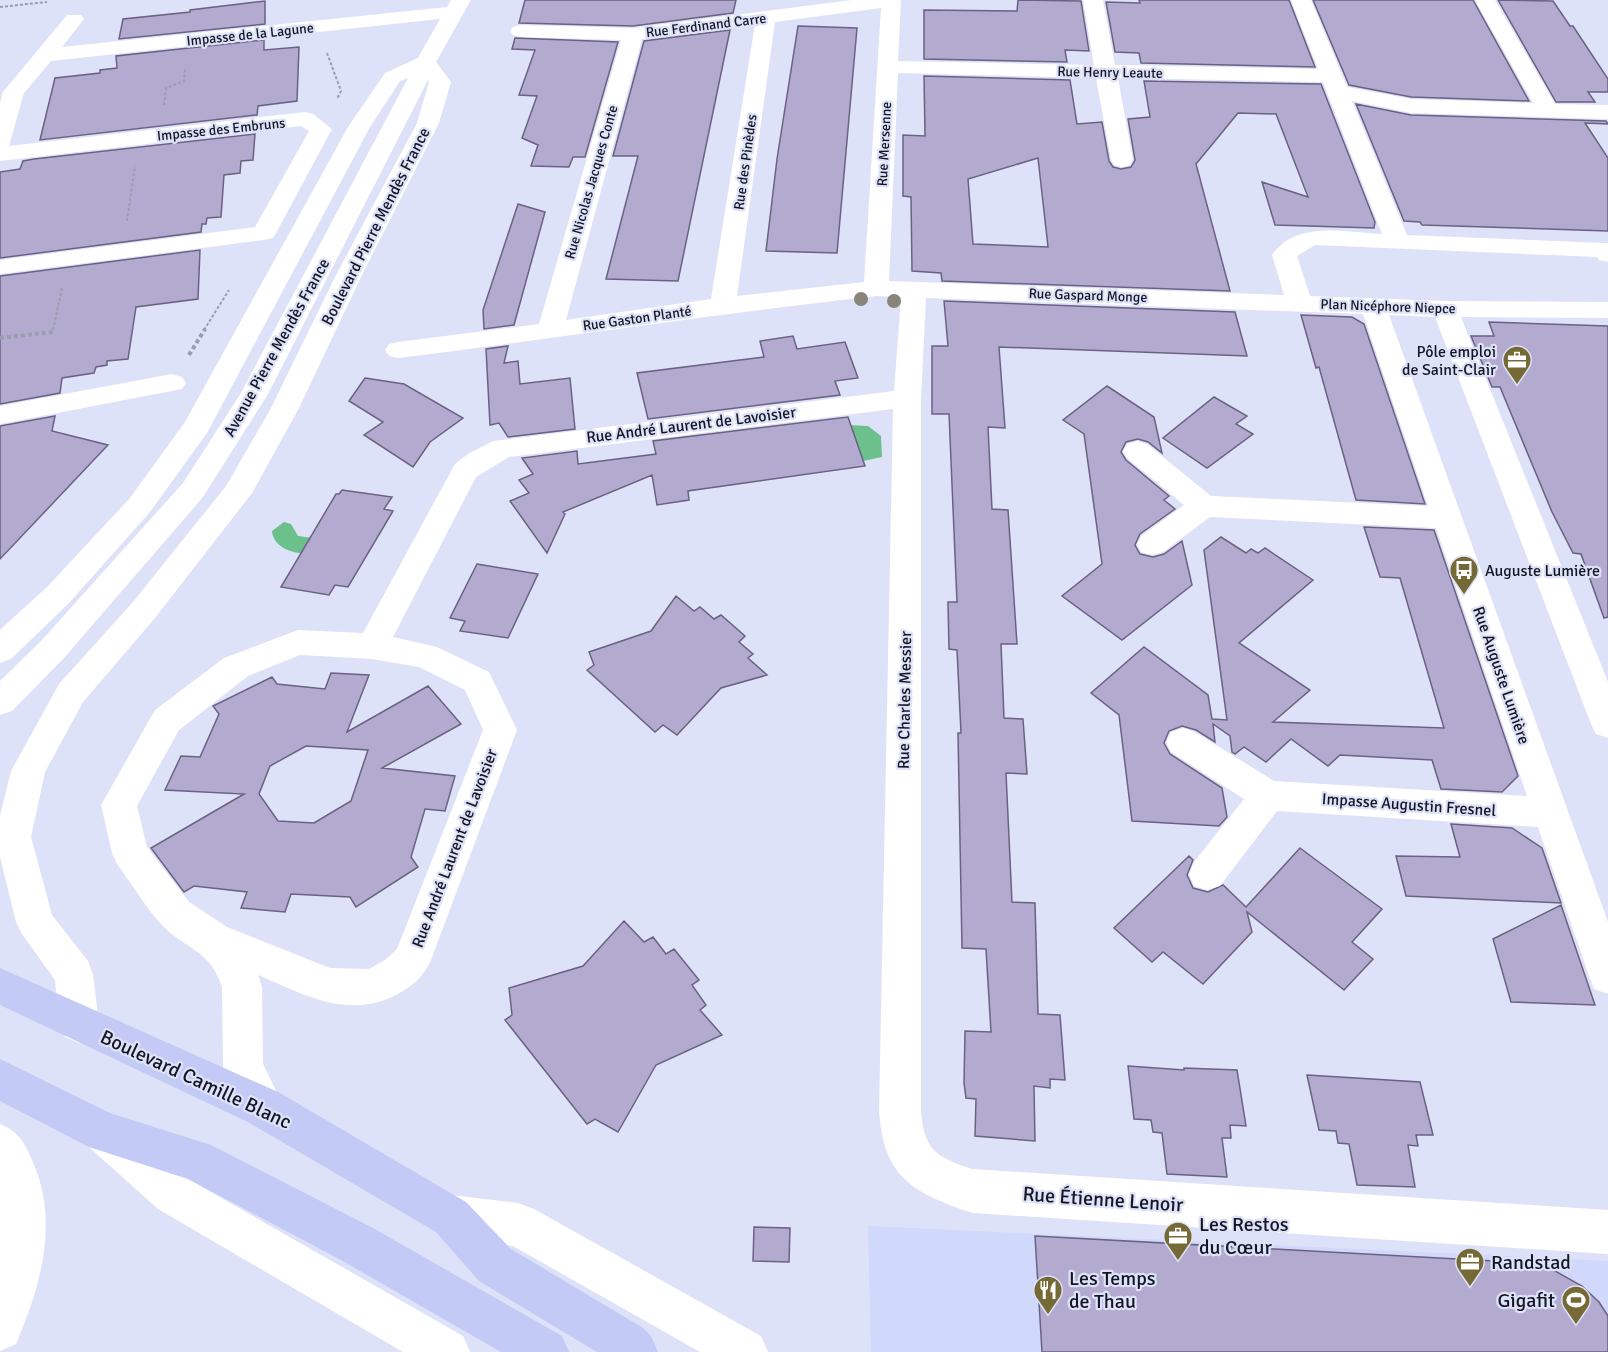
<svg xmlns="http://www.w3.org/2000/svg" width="1608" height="1352" font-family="Signika,sans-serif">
  <rect width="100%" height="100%" fill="#dde2f8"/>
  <path fill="#d0d8fb" d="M 868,1226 L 1608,1261 L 1608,1352 L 871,1352 Z"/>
  <path fill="#6bc08c" d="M 848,425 L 868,426 L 881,436 L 882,457 L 863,461 Z
    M 284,522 L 291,524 L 298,536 L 313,538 L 305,553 C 291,554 273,546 272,531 Z"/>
  <path fill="#b3abcf" stroke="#6a6282" stroke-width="1.5" fill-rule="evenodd" d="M 525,0 L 736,0 L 733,13 L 633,26 L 519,23 Z
    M 1018,0 L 1081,1 L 1089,51 L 1065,50 L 1067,62 L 924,59 L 924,10 L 1017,11 Z
    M 1139,0 L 1289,0 L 1315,67 L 1141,63 L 1139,53 L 1115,52 L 1106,2 L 1140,3 Z
    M 1313,0 L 1473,0 L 1529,101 L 1411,97 L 1349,85 Z
    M 1498,0 L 1553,1 L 1570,26 L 1573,26 L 1608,79 L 1608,92 L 1588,92 L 1595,102 L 1556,102 Z
    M 265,1 L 265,24 L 119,39 L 123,19 L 190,12 L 190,10 Z
    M 798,26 L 857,28 L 837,253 L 766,251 L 777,159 Z
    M 730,30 L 678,281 L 606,279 L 638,156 L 613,156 L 644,41 Z
    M 515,38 L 618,42 L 585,157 L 573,157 L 569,167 L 531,166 L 538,145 L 522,138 L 537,96 L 519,95 L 535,50 L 512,49 Z
    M 264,40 L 264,50 L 299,47 L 297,101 L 258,106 L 257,115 L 40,140 L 55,78 L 100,73 L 100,70 L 117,68 L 116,56 Z
    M 924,76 L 1070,80 L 1077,124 L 1102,122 L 1109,161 L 1113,167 L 1121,169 L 1131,167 L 1135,160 L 1128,119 L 1150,117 L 1144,81 L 1321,84 L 1375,222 L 1374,228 L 1275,225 L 1262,182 L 1308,197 L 1276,114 L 1238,113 L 1196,164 L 1230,291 L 942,281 L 941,273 L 912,271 L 911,197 L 903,196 L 903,135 L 925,136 ZM 1038,158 L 1048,247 L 973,244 L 968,179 Z
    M 1356,104 L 1411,115 L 1606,121 L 1608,124 L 1585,123 L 1608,158 L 1608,231 L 1422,225 L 1420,222 L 1404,221 Z
    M 255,134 L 253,160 L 241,161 L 240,173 L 224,175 L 221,217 L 207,218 L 206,224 L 202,224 L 201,232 L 0,258 L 0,172 L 20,169 L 23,161 L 34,159 Z
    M 518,204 L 545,212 L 514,325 L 484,329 L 483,310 Z
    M 200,250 L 198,299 L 136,307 L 128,359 L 107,361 L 107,365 L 96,367 L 94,373 L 62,378 L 60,393 L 0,404 L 0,276 Z
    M 944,301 L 1235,312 L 1247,356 L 999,347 L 1005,428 L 988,427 L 992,509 L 1008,510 L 1017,644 L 1001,644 L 1004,718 L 1023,719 L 1027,774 L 1006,773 L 1012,902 L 1035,903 L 1038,1014 L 1060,1015 L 1065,1080 L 1050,1079 L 1050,1088 L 1034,1086 L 1035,1141 L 975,1136 L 976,1099 L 966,1098 L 964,1083 L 965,1031 L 991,1032 L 986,949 L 962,948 L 958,733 L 961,733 L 957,650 L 949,649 L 948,602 L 957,602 L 949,414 L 932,414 L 932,346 L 948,346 Z
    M 1301,315 L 1352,317 L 1364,324 L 1425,504 L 1356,500 L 1319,367 L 1316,368 Z
    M 1489,322 L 1608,326 L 1608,617 L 1604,618 L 1581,554 L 1573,553 L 1552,512 L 1500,387 L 1492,387 L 1471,336 L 1494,336 Z
    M 793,336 L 797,349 L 845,342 L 858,378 L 835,381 L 840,395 L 648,419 L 637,373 L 764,357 L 760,341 Z
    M 508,346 L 504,363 L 518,361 L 520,384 L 570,378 L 575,429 L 508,437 L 499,423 L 490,425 L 486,349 Z
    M 365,378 L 404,384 L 463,418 L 430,442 L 413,467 L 364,435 L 383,422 L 349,401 Z
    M 1107,386 L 1154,417 L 1162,453 L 1148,442 L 1138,439 L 1126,442 L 1121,452 L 1126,460 L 1169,496 L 1164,500 L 1175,509 L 1140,534 L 1135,545 L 1140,554 L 1153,557 L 1164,554 L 1182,541 L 1192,585 L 1122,640 L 1062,596 L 1102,564 L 1084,434 L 1063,420 Z
    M 1214,397 L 1247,416 L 1236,424 L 1253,434 L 1207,468 L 1163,438 Z
    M 55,416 L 52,431 L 108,445 L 0,559 L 0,426 Z
    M 848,417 L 865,466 L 688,491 L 689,500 L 657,505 L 652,475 L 563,512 L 565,514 L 547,553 L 510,501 L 529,493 L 519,480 L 533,474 L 522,458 L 577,451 L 578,464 L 656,454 L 653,441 Z
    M 342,490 L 392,497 L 384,509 L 393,511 L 348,587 L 335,585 L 329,595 L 281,587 L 336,494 L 339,494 Z
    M 1364,527 L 1434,530 L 1518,776 L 1502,792 L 1441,789 L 1432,760 L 1340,755 L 1328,766 L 1291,739 L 1266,762 L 1244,747 L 1235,754 L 1232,752 L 1230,736 L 1213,724 L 1215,742 L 1196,730 L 1182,726 L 1169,731 L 1164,743 L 1170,754 L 1222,788 L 1227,817 L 1219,826 L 1132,821 L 1119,715 L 1091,693 L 1144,647 L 1208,695 L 1212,719 L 1227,720 L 1204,550 L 1221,537 L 1246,553 L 1251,549 L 1258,553 L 1265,548 L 1313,580 L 1239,643 L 1310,690 L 1273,722 L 1444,728 L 1400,578 L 1380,577 Z
    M 477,564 L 538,574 L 508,638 L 460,631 L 465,621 L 450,618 Z
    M 676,596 L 694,611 L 700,607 L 714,619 L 721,615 L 745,636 L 739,642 L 753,654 L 748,658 L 767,675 L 721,688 L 677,735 L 663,725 L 655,732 L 587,670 L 594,665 L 589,652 L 651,631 Z
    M 331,673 L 369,675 L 347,732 L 428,686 L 461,724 L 382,768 L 455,776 L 445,811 L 425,809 L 411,857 L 418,867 L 356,907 L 350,897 L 291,894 L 285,912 L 241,908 L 247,892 L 194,886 L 184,892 L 151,848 L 244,794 L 165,790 L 181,756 L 200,757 L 219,714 L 213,706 L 272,677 L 277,684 L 325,689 ZM 306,746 L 368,750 L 351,801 L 314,823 L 278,821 L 259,794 L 270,766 Z
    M 1451,824 L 1512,828 L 1542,848 L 1561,903 L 1406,896 L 1396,856 L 1460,857 Z
    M 1300,848 L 1382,909 L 1352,942 L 1373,959 L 1344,990 L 1247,912 L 1252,932 L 1203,984 L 1163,952 L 1152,962 L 1114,928 L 1189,856 L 1193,860 L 1187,875 L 1193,888 L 1208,892 L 1223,885 L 1246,907 Z
    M 1561,905 L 1595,1005 L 1511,1002 L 1493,939 Z
    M 624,921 L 644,942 L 653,937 L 666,954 L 674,949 L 699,980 L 692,985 L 706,1005 L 700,1010 L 722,1035 L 656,1065 L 618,1132 L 595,1119 L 587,1124 L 505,1020 L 512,1015 L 509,988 L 583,966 Z
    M 1128,1066 L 1184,1070 L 1184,1068 L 1237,1070 L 1246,1126 L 1230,1125 L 1231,1138 L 1222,1138 L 1227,1177 L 1167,1174 L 1162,1133 L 1153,1132 L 1151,1120 L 1134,1119 Z
    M 1307,1075 L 1420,1082 L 1433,1135 L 1416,1135 L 1418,1146 L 1408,1145 L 1415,1187 L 1357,1185 L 1349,1144 L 1338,1143 L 1336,1131 L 1319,1130 Z
    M 754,1227 L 790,1228 L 789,1262 L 753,1261 Z
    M 1035,1236 L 1532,1263 L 1548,1267 L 1582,1286 L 1599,1302 L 1608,1316 L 1608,1352 L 1042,1352 Z"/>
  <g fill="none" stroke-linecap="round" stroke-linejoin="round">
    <path stroke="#999db0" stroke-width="2" stroke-dasharray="3 2" stroke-linecap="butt" d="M 0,7 L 47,2
      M 327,53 L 341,91 L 337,99
      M 164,105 L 166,88 L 184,81 L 185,67
      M 127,221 L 135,166
      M 53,330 L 62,288
      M 204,330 L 229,290"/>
    <path stroke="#999db0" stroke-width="4" stroke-dasharray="4 3" stroke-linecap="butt" d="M 0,338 L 53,332 L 54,329
      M 189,355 L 205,329"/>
    <path fill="#fff" fill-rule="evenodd" d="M 451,0 L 471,0 L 436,62 L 451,82 L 439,123 L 362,275 L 298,410 L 252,493 L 155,618 L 83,702 L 45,772 L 31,837 L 52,915 L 88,961 L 93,974 L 99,1024 L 93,1037 L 79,1043 L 65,1037 L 59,1024 L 55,980 L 22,934 L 16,922 L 0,857 L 0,816 L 11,771 L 59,684 L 133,602 L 226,486 L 270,410 L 336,275 L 417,123 L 429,82 L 428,80 L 268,394 L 203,497 L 64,658 L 12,711 L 0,715 L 0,681 L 42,640 L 183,483 L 241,393 L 408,78 L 400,81 L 370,127 L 207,433 L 150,512 L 69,603 L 11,659 L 0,663 L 0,630 L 47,587 L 130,498 L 185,422 L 348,127 L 385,73 L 418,58 L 440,19 L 51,61 L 24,93 L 9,146 L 305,112 L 313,114 L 332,129 L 276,233 L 273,238 L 264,240 L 0,274 L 0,260 L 255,227 L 309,131 L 301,126 L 0,161 L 0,103 L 3,92 L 67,15 L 81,15 L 84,19 L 62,47 L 447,7 Z
      M 852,0 L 901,0 L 898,61 L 1094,65 L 1083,0 L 1103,0 L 1115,65 L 1318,69 L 1291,0 L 1311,0 L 1347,87 L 1411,99 L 1533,103 L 1475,0 L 1495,0 L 1555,104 L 1608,105 L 1608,119 L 1411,113 L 1352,101 L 1407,235 L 1605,243 L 1608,243 L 1608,262 L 1599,260 L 1597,257 L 1315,245 L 1297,256 L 1310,296 L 1445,301 L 1608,302 L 1608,318 L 1461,317 L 1608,682 L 1608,738 L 1596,734 L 1591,724 L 1435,317 L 1389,315 L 1608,922 L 1608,994 L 1594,989 L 1589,976 L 1538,827 L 1277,811 L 1220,886 L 1207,890 L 1194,886 L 1189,874 L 1194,862 L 1244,799 L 1171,752 L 1166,742 L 1171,732 L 1183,728 L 1195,732 L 1274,781 L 1527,796 L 1436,528 L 1210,517 L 1163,552 L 1152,555 L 1141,552 L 1137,544 L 1141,536 L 1184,505 L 1127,458 L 1123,451 L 1127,444 L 1137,441 L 1147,444 L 1211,496 L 1428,506 L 1363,314 L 926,298 L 921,398 L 921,1111 C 924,1150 936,1157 972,1169 L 1608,1210 L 1608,1254 L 972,1213 C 913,1192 884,1179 879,1111 L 893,409 L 509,457 L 476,477 L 393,637 L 437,647 L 489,672 L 517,730 L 431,960 C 423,978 412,986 396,995 C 347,1020 303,994 258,975 L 262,987 L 263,1064 L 284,1107 L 278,1122 L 263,1128 L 248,1122 L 223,1067 L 222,987 C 211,950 183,948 162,925 C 145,907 132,884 117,864 L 112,853 L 101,805 L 155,710 L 224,658 L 298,630 L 363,633 L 455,464 L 468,454 L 493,441 L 894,391 L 901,297 L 876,296 C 716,314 558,338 398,358 L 389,356 L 385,350 L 389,344 L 398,342 L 539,324 L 621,40 L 520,37 L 513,35 L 510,31 L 513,27 L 520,25 L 633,28 ZM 881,8 L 864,282 L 737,296 L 775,22 ZM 755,24 L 711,299 L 566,320 L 642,39 ZM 898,73 L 1096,78 L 1111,160 L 1114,165 L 1122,167 L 1130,165 L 1133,160 L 1118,78 L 1323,82 L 1382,234 C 1346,232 1296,220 1272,255 L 1284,295 L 889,281 ZM 300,655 L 372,659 L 419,667 L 465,690 L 483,730 L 397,949 L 385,960 L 369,969 L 330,968 L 227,927 L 189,902 L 147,847 L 137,806 L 179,730 L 248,676 Z
      M 172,374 L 182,377 L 186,383 L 182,389 L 0,424 L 0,406 Z
      M 105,1112 L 120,1118 L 188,1179 L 463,1336 L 470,1352 L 403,1352 L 158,1209 L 90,1148 L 84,1133 L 90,1118 Z
      M 0,1124 C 20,1132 26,1145 34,1165 C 59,1224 40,1288 16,1344 L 0,1351 Z
      M 451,1195 L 518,1203 L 534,1209 L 761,1336 L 768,1352 L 700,1352 L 513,1246 L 451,1239 L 436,1232 L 429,1217 L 436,1202 Z"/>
    <path fill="#c2caf5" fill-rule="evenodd" d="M 0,968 L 278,1092 L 466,1202 L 511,1249 L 643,1328 L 651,1336 L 658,1352 L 597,1352 L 479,1281 L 436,1232 L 248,1122 L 0,1005 Z
      M 0,1059 L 110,1113 L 211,1145 L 373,1228 L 562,1336 L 569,1352 L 501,1352 L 341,1260 L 188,1179 L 89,1147 L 0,1101 Z"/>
  </g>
  <g fill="#888479">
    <circle cx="861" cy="299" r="7"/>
    <circle cx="894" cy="301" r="7"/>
  </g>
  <defs>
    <g id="office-pin" transform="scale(1.5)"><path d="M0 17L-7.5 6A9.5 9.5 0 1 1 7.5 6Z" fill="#756936" stroke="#dde2f8"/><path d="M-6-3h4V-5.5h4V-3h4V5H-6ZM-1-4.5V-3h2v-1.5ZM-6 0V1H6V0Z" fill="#fff"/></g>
    <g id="bus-pin" transform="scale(1.5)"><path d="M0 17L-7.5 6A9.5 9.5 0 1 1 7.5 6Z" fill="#756936" stroke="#dde2f8"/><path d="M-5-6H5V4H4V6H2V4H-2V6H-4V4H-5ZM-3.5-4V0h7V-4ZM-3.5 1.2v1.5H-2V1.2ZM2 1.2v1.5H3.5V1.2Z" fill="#fff"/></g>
    <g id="restaurant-pin" transform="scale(1.5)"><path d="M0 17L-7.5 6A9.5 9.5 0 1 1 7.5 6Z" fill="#756936" stroke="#dde2f8"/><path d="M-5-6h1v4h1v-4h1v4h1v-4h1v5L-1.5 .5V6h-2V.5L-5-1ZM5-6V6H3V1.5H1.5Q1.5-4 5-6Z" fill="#fff"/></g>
    <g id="stadium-pin" transform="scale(1.5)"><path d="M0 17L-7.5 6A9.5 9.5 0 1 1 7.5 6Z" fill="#756936" stroke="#dde2f8"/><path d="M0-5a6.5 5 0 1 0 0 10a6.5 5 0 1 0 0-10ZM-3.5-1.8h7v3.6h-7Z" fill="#fff"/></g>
  </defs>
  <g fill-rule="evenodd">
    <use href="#office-pin" x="1517" y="360"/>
    <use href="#bus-pin" x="1464" y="570"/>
    <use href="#office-pin" x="1178" y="1236"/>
    <use href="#office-pin" x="1470" y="1262"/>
    <use href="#restaurant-pin" x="1048" y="1290"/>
    <use href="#stadium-pin" x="1576" y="1300"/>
  </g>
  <g text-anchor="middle" stroke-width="4.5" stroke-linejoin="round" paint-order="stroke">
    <g font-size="14" fill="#141723" stroke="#dde2f8">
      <text transform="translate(706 25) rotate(-7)" y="5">Rue Ferdinand Carre</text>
      <text transform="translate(250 34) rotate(-6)" y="5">Impasse de la Lagune</text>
      <text transform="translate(1110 72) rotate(1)" y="5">Rue Henry Leaute</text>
      <text transform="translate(221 129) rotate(-6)" y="5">Impasse des Embruns</text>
      <text transform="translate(884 144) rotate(-87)" y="5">Rue Mersenne</text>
      <text transform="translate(745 162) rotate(-82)" y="5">Rue des Pinèdes</text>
      <text transform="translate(591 182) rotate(-74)" y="5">Rue Nicolas Jacques Conte</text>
      <text transform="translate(1088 295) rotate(2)" y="5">Rue Gaspard Monge</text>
      <text transform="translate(1388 306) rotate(2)" y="5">Plan Nicéphore Niepce</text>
      <text transform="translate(637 318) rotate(-8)" y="5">Rue Gaston Planté</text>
    </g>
    <g font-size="16" fill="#141723" stroke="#dde2f8">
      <text transform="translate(375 226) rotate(-63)" y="6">Boulevard Pierre Mendès France</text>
      <text transform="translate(276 347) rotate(-61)" y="6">Avenue Pierre Mendès France</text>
      <text transform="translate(691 424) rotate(-7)" y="6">Rue André Laurent de Lavoisier</text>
      <text transform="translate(1502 675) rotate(71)" y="6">Rue Auguste Lumière</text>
      <text transform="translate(904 700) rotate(-89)" y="6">Rue Charles Messier</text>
      <text transform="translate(1409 804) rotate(4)" y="6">Impasse Augustin Fresnel</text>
      <text transform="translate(454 848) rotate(-69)" y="6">Rue André Laurent de Lavoisier</text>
    </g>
    <g font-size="16" fill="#141723" stroke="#dde2f8" text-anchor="end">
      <text x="1496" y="357">Pôle emploi<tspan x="1496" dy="18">de Saint-Clair</tspan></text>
      <text x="1485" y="576" text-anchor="start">Auguste Lumière</text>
    </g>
    <g font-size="20" fill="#141723" stroke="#dde2f8">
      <text transform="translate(196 1079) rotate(25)" y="7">Boulevard Camille Blanc</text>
      <text transform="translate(1103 1199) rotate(4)" y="7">Rue Étienne Lenoir</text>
    </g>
    <g font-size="20" fill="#141723" stroke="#dde2f8" text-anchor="start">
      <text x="1199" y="1231">Les Restos<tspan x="1199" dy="23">du Cœur</tspan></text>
      <text x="1491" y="1269">Randstad</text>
      <text x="1069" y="1285">Les Temps<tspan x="1069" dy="23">de Thau</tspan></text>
      <text x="1555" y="1307" text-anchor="end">Gigafit</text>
    </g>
  </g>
</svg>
